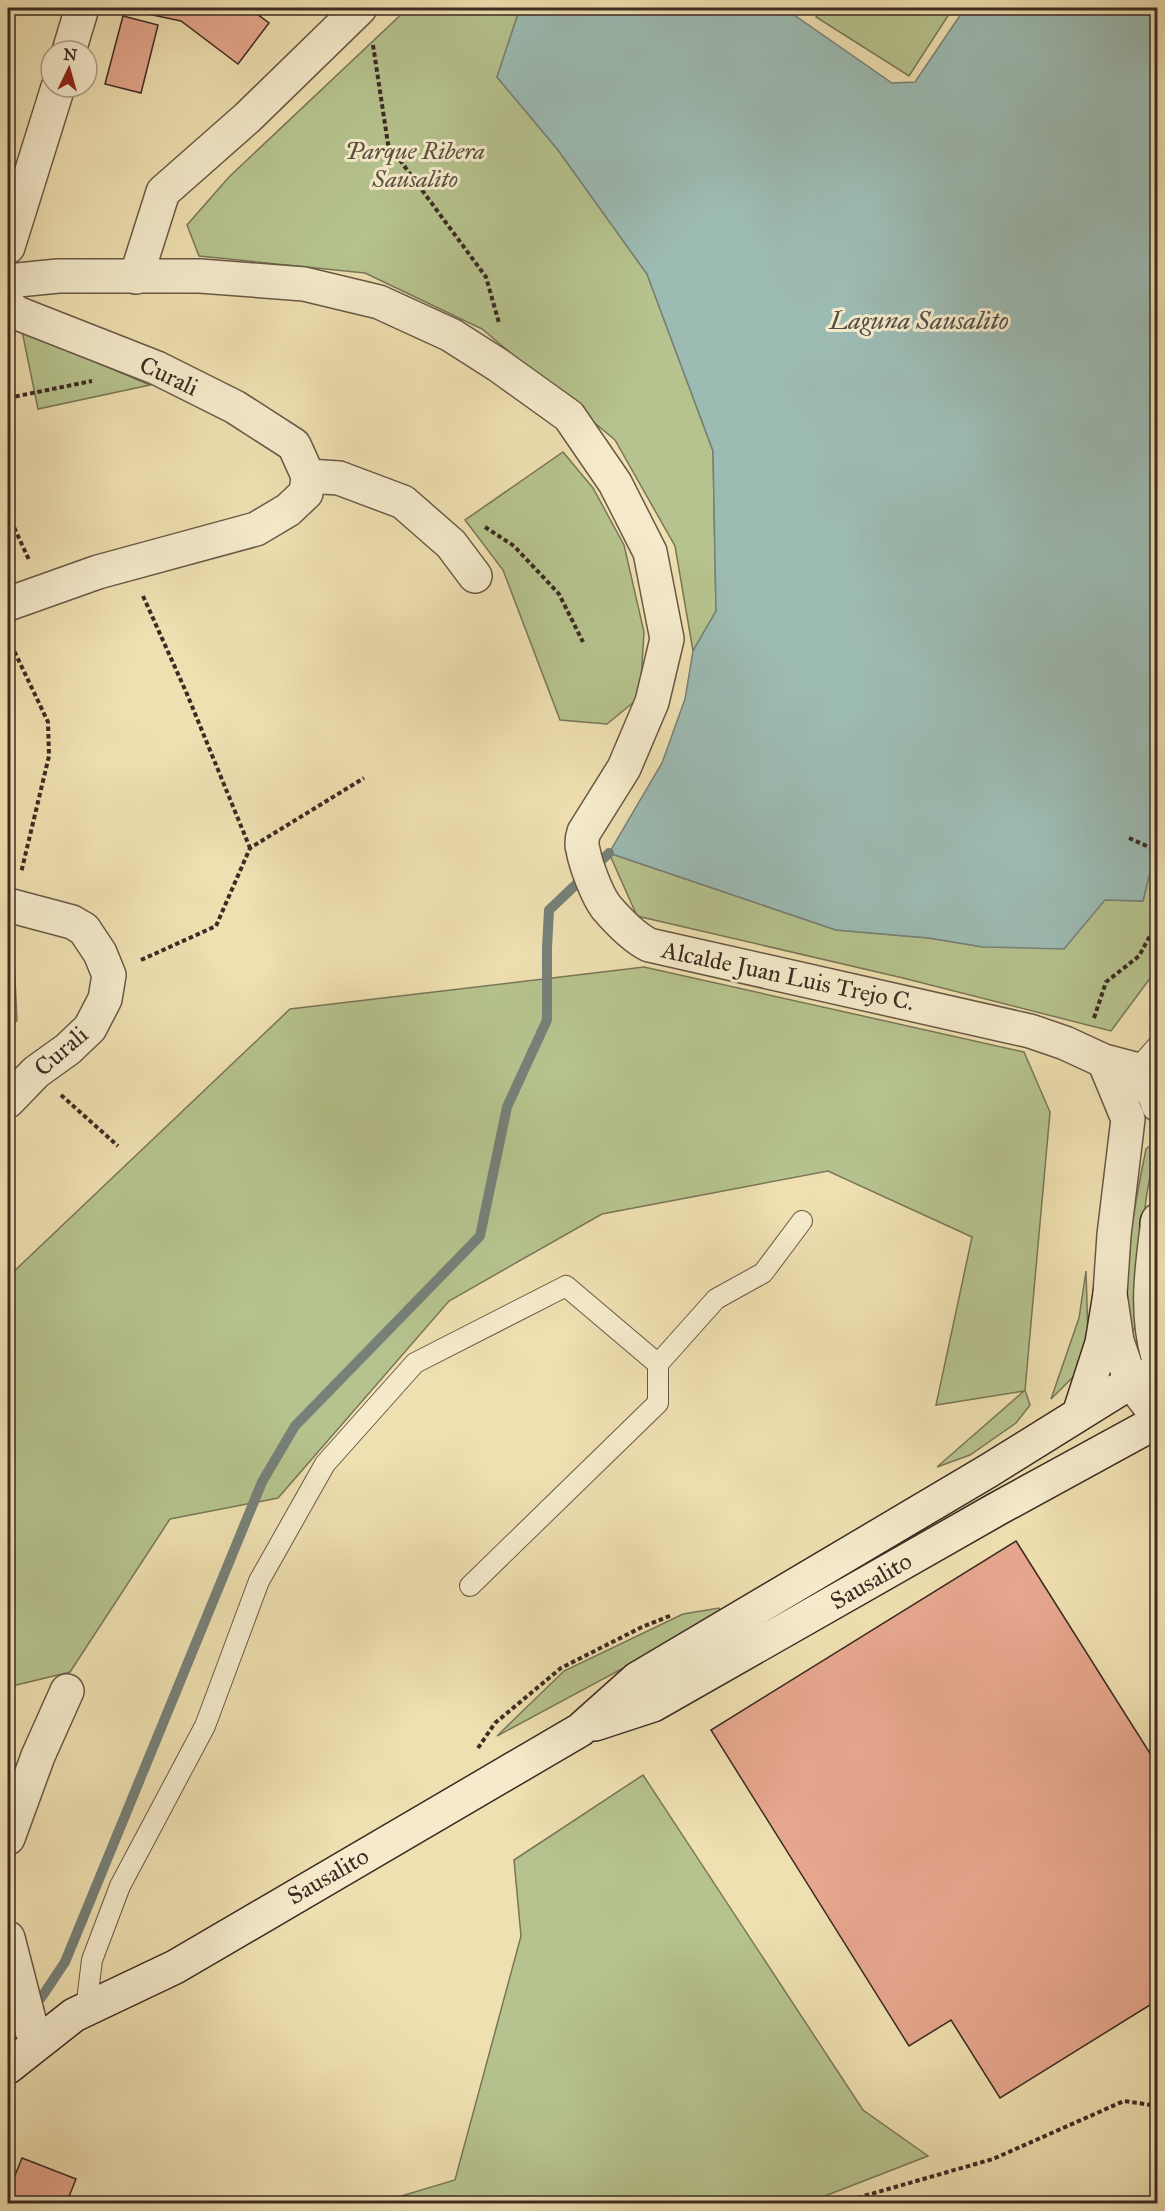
<svg xmlns="http://www.w3.org/2000/svg" width="1165" height="2211" font-family="'IM FELL Great Primer',serif">
  <rect width="100%" height="100%" fill="#efe0b1"/>
  <filter id="stains"><feTurbulence type="fractalNoise" baseFrequency=".00333" numOctaves="4"/><feColorMatrix values="0 0 0 0 .2 0 0 0 0 .09 0 0 0 0 .02 0 0 0 .5 -.17"/></filter>
  <radialGradient id="worn" r=".72"><stop offset=".6" stop-color="#630" stop-opacity="0"/><stop offset="1" stop-color="#630" stop-opacity=".3"/></radialGradient>
  <path fill="#b6c38e" stroke="#797658" stroke-width="1.5" d="M 408,8 L 520,8 L 497,77 L 558,150 L 647,274 L 713,451 L 716,611 L 693,651 L 675,546 L 615,440 L 482,329 L 365,273 L 199,256 L 187,225 L 229,177 Z
    M 822,8 L 953,8 L 909,76 L 816,17 Z
    M 22,331 L 150,385 L 38,409 Z
    M 563,452 L 593,488 L 624,545 L 644,632 L 640,697 L 607,724 L 560,720 L 503,570 L 465,520 Z
    M 609,853 L 836,930 L 929,938 L 983,947 L 1105,900 L 1143,901 L 1149,876 L 1157,863 L 1157,969 L 1111,1031 L 903,978 L 637,916 Z
    M 8,935 L 13,935 L 17,1021 L 8,1021 Z
    M 644,967 L 1024,1052 L 1050,1112 L 1025,1390 L 1030,1405 L 1016,1423 L 970,1455 L 937,1467 L 1024,1391 L 936,1405 L 972,1237 L 828,1171 L 602,1214 L 449,1301 L 278,1498 L 170,1519 L 70,1672 L 8,1687 L 8,1277 L 290,1009 Z
    M 1150,1146 L 1155,1149 L 1146,1199 L 1142,1237 L 1140,1328 L 1130,1330 C 1121,1269 1134,1209 1146,1149 Z
    M 1086,1271 L 1088,1336 L 1078,1372 L 1051,1399 L 1079,1318 Z
    M 719,1608 L 722,1615 L 497,1736 L 564,1671 L 683,1614 Z
    M 643,1775 L 863,2110 L 928,2156 L 807,2203 L 378,2203 L 455,2180 L 521,1936 L 514,1860 Z"/>
  <path fill="#9cbbb3" stroke="#768179" stroke-width="1.5" d="M 520,8 L 784,8 L 892,83 L 915,82 L 965,8 L 1157,8 L 1158,863 L 1149,876 L 1143,901 L 1105,900 L 1064,949 L 983,947 L 929,938 L 836,930 L 609,853 L 662,763 L 685,699 L 693,651 L 716,611 L 713,451 L 647,274 L 558,150 L 497,77 Z"/>
  <g fill="none" stroke-linecap="round" stroke-linejoin="round">
    <path stroke="#768179" stroke-width="10" d="M 41,1998 L 65,1962 L 262,1482 L 295,1426 L 480,1236 L 507,1107 L 547,1020 L 547,948 L 549,910 L 609,853"/>
  </g>
  <path fill="#e6a78e" stroke="#3c2a23" stroke-width="1.5" d="M 124,8 L 249,8 L 269,23 L 238,64 L 181,21 L 124,9 Z
    M 123,16 L 158,25 L 141,93 L 105,84 Z
    M 1016,1541 L 1158,1766 L 1158,2000 L 1000,2098 L 951,2020 L 909,2046 L 711,1730 Z
    M 22,2158 L 76,2179 L 66,2204 L 8,2204 L 8,2193 Z"/>
  <g fill="none" stroke-linecap="round" stroke-linejoin="round">
    <g stroke="#695846" stroke-width="22">
      <path id="service" d="M 1130,1077 L 1158,1045
        M 470,1586 L 658,1403 L 658,1364
        M 86,2009 L 92,1960 L 120,1886 L 205,1726 L 259,1581 L 325,1464 L 415,1363 L 566,1286 L 658,1364 L 716,1299 L 763,1273 L 802,1221"/>
    </g>
    <g stroke="#695846" stroke-width="36">
      <path id="minor" d="M 69,51 L 82,8
        M 8,247 L 58,87
        M 136,277 L 163,192 L 247,118 L 360,8
        M 8,281 L 58,276 L 200,276 L 304,284 L 379,302 L 451,335 L 498,365 L 569,416 L 615,483 L 650,552 L 667,639 L 652,702 L 624,768 L 584,832 C 582,838 581,844 583,850 C 586,866 597,895 606,907 C 618,921 633,937 649,945 L 1030,1031 L 1065,1043 L 1104,1061 L 1138,1070 L 1155,1096 L 1158,1105
        M 8,306 L 17,313 L 157,368 L 235,407 L 294,445 L 308,476 L 306,493 L 288,510 L 256,529 L 98,572 L 8,604
        M 308,476 L 339,478 L 403,502 L 451,544 L 475,576
        M 8,905 L 72,922 L 84,929 L 100,953 L 109,975 L 105,999 L 90,1028 L 68,1049 L 36,1072 L 8,1101
        M 1104,1061 L 1128,1119 L 1114,1235 L 1110,1294 L 1117,1341 L 1131,1382 L 1158,1417
        M 1158,1220 C 1152,1267 1145,1311 1158,1357
        M 8,1838 L 38,1756 L 67,1691
        M 8,1938 L 32,2031"/>
    </g>
    <g stroke="#3c2a23" stroke-width="36">
      <path id="secondary" d="M 1157,1223 L 1158,1223
        M 1079,1414 L 1102,1343 L 1110,1294
        M 595,1724 L 653,1705 L 997,1509 L 1158,1421
        M 8,2067 L 74,2015 L 175,1967 L 580,1730 L 637,1679 L 988,1471 L 1131,1382 L 1158,1371"/>
    </g>
    <path stroke="#3c2a23" stroke-width="4" stroke-dasharray="4.5 3" stroke-linecap="butt" d="M 373,45 L 388,144 L 486,277 L 499,323
      M 8,398 L 92,381
      M 8,514 L 29,560
      M 485,527 L 514,546 L 559,594 L 583,642
      M 143,596 L 187,694 L 250,848
      M 8,638 L 48,722 L 49,756 L 21,873
      M 1129,838 L 1158,851
      M 141,960 L 216,926 L 250,848 L 364,778
      M 1094,1018 L 1106,982 L 1139,956 L 1158,921
      M 61,1095 L 118,1146
      M 478,1748 L 495,1723 L 561,1668 L 642,1627 L 672,1615
      M 836,2204 L 993,2159 L 1124,2101 L 1158,2106"/>
    <use href="#service" stroke="#f5ebcc" stroke-width="20"/>
    <use href="#minor" stroke="#f5ebcc" stroke-width="33"/>
    <use href="#secondary" stroke="#f5ebcc" stroke-width="33"/>
  </g>
  <g text-anchor="middle" stroke-width="6" stroke-linejoin="round" paint-order="stroke">
    <g font-size="24" font-style="italic" fill="#5a503e" stroke="#f5ebcc">
      <text x="415" y="159">Parque Ribera<tspan x="415" dy="28">Sausalito</tspan></text>
    </g>
    <g font-size="24" fill="#3c2a23" stroke="#f5ebcc">
      <text transform="translate(169 376) rotate(25)" y="8">Curali</text>
      <text transform="translate(788 976) rotate(12)" y="8">Alcalde Juan Luis Trejo C.</text>
      <text transform="translate(61 1051) rotate(-41)" y="8">Curali</text>
      <text transform="translate(871 1581) rotate(-30)" y="8">Sausalito</text>
      <text transform="translate(328 1876) rotate(-30)" y="8">Sausalito</text>
    </g>
    <g font-size="26" font-style="italic" fill="#544e47" stroke="#f5ebcc">
      <text x="919" y="329">Laguna Sausalito</text>
    </g>
  </g>
  <rect width="1165" height="2211" fill="none" stroke="#efe0b1" stroke-width="30"/>
  <rect x="9" y="9" width="1147" height="2193" fill="none" stroke="#3c2a23" stroke-width="3"/>
  <rect x="15" y="15" width="1135" height="2181" fill="none" stroke="#3c2a23" stroke-width="1.5"/>
  <g transform="translate(69 69) rotate(5)"><circle r="28" fill="#f5ebcc" stroke="#ab9e88" stroke-width="1.5"/>
  <path d="M0-4.5L10 22L0 15L-10 22Z" fill="#8f2418"/>
  <text y="-9" font-size="16" font-weight="bold" text-anchor="middle" fill="#3c2a23">N</text>
  </g>
  <rect width="100%" height="100%" filter="url(#stains)"/>
  <rect width="100%" height="100%" fill="url(#worn)"/>
</svg>
